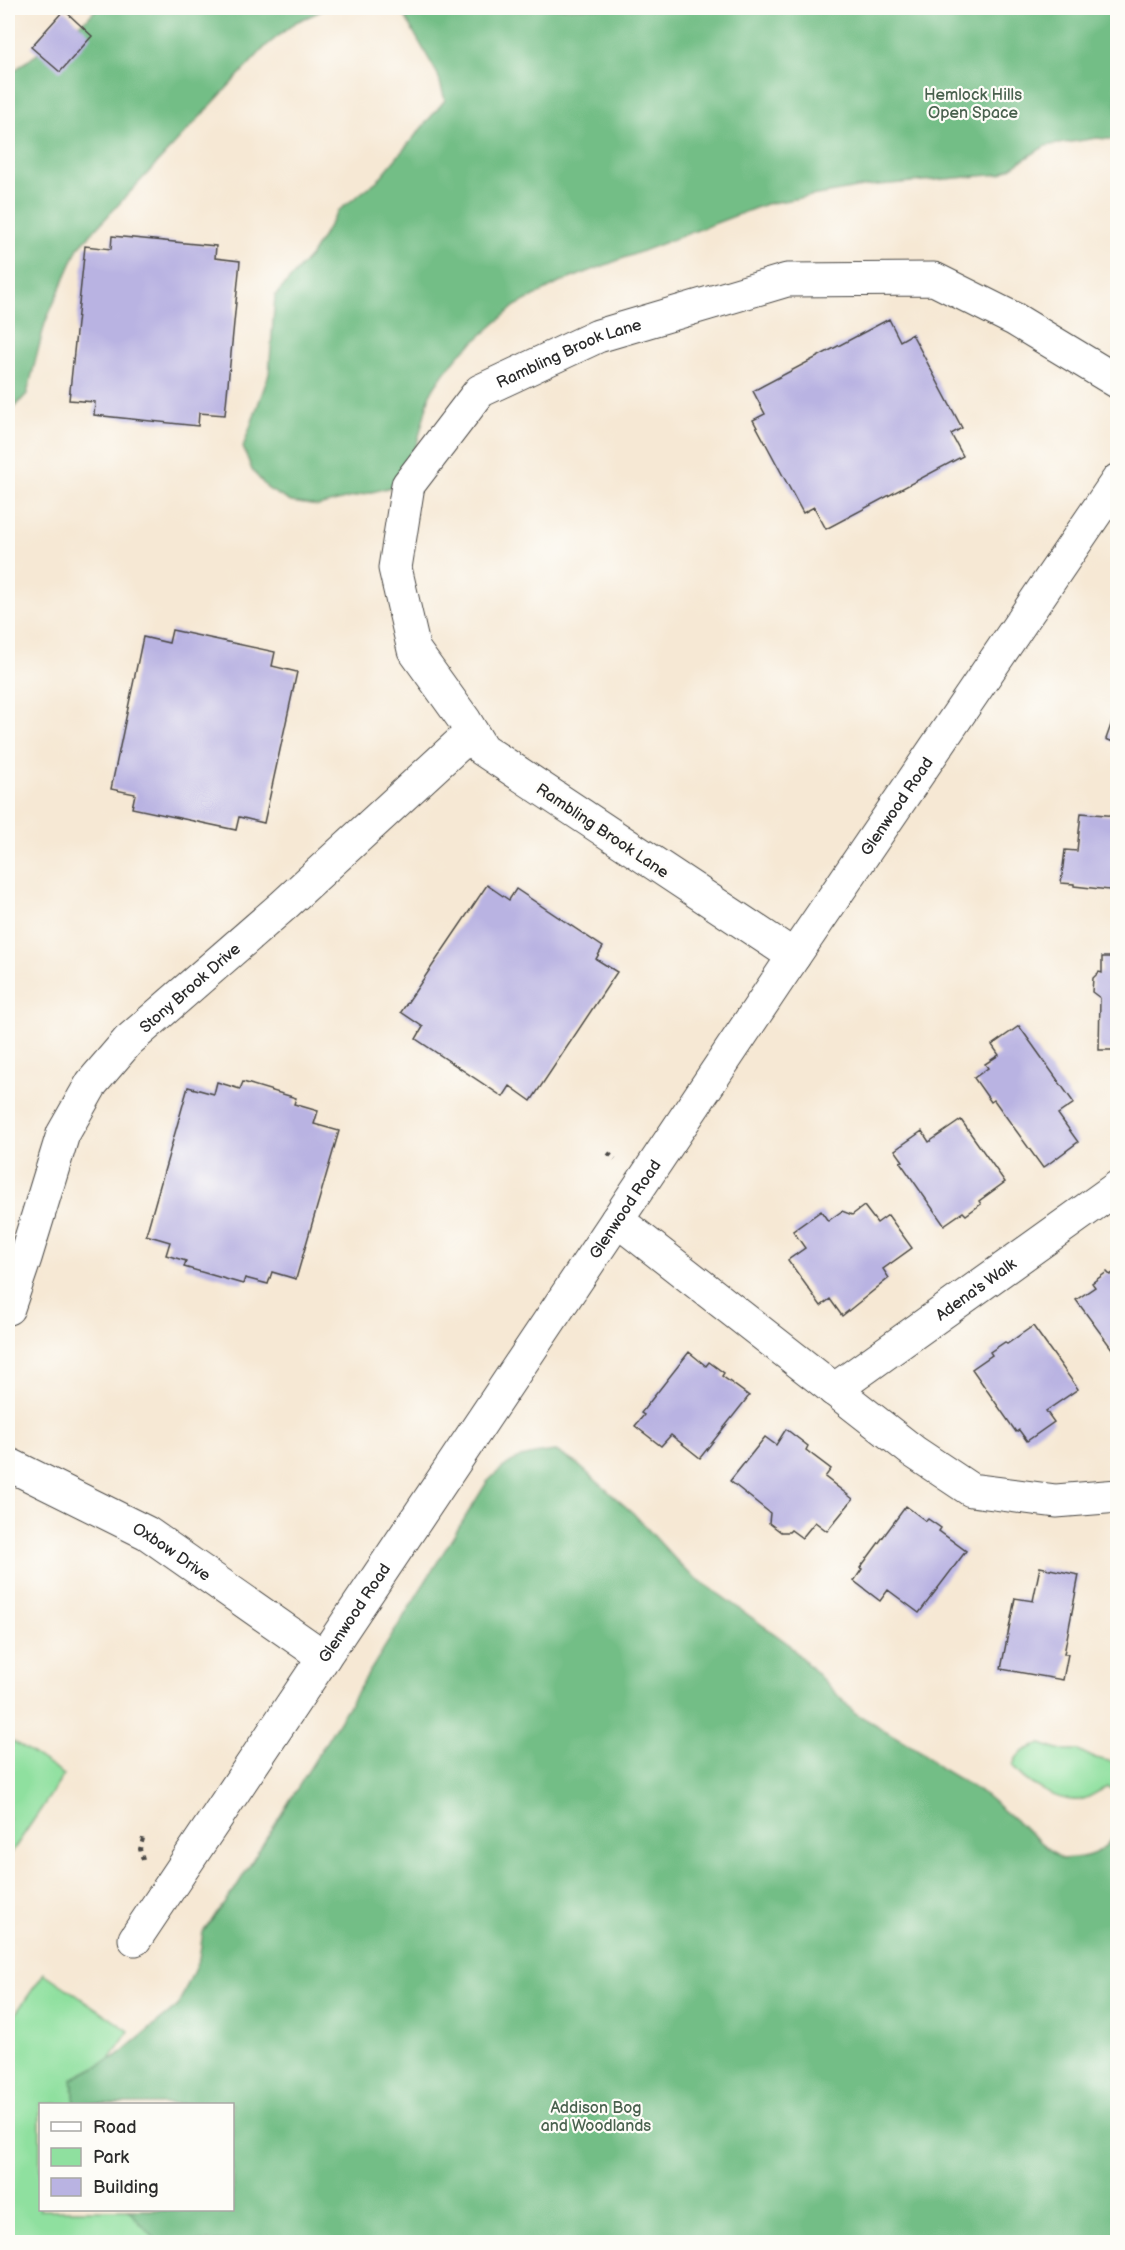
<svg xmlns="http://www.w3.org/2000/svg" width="1125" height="2250" font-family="'Balsamiq Sans',sans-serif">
  <rect width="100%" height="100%" fill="#fdfcf7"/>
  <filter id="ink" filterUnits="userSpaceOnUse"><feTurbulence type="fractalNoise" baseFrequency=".0167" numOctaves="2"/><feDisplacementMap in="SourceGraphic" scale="12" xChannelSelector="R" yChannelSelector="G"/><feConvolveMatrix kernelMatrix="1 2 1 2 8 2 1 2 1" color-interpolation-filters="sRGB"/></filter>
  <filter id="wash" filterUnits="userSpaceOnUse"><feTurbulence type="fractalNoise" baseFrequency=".008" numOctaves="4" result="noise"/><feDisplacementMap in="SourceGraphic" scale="24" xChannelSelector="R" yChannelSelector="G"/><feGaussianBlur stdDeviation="1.35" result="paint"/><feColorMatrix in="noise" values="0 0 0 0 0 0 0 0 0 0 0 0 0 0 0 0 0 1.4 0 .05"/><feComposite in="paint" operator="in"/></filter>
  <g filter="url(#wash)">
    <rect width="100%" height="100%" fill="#f6e8d4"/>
    <path fill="#8fe09f" stroke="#5d8665" stroke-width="1.5" d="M 13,1741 L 64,1775 L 8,1858 L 8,1749 Z
      M 1041,1744 L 1058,1750 L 1078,1750 L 1092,1757 L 1117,1763 L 1117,1792 L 1109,1787 C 1099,1789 1090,1799 1079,1800 C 1059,1802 1023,1783 1013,1766 C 1017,1751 1028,1749 1041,1744 Z
      M 44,1973 L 129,2031 L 79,2104 L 40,2104 L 40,2210 L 181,2210 L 233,2242 L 8,2242 L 8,2010 L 14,2016 Z"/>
    <path fill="#73be86" stroke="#4f7458" stroke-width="1.5" d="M 97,8 L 325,8 L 319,12 L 296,22 L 266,46 L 78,248 L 45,323 L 27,394 L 8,414 L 8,75 L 88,18 Z
      M 400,8 L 1117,8 L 1117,140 L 1097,138 L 1045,146 L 1001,174 L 868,186 L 766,204 L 561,282 L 515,306 L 460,354 L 444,373 L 430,394 L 417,444 L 391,487 L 318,506 L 291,502 L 268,489 L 252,470 L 243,447 L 269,374 L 275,296 L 311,255 L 338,211 L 378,180 L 445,100 L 438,75 Z
      M 556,1451 L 577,1464 L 633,1513 L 685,1570 L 786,1642 L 855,1713 L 922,1752 L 940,1768 L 984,1794 L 1061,1859 C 1087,1858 1102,1855 1117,1832 L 1117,2242 L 158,2242 L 128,2210 L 232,2210 L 232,2104 L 75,2104 L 72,2079 L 117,2056 L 178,2006 L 199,1959 L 203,1932 L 235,1889 L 487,1482 C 512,1457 521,1455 556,1451 Z"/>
    <g id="blocks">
      <path fill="#b9b3e2" d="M 64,10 L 92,36 L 60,72 L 31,47 Z
        M 112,236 L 216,246 L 215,258 L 240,261 L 225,415 L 199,413 L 198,426 L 122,418 L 94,415 L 95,402 L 69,400 L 85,246 L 111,249 Z
        M 889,319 L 900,341 L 912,334 L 962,428 L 951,434 L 963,456 L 826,529 L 814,507 L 803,513 L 753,420 L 765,414 L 753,391 Z
        M 172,630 L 275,652 L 272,666 L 297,672 L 264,823 L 239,817 L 236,830 L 132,808 L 135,794 L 111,789 L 143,637 L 169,643 Z
        M 1117,708 L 1118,708 L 1118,744 L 1106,739 Z
        M 1081,813 L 1118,816 L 1118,891 L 1074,886 L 1074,884 L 1061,883 L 1065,850 L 1077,851 Z
        M 487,885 L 509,900 L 516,889 L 603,947 L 596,959 L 617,972 L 531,1101 L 510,1086 L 503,1097 L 416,1039 L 423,1027 L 401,1012 Z
        M 1102,957 L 1118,957 L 1118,1050 L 1099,1050 L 1100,998 L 1092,992 L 1093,978 L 1099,972 L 1102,973 Z
        M 1019,1026 L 1074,1103 L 1058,1114 L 1078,1142 L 1043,1168 L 994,1100 L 991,1102 L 974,1078 L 988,1068 L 985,1064 L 999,1055 L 992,1045 Z
        M 217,1082 L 240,1089 L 243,1082 L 296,1098 L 294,1104 L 318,1111 L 314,1124 L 339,1131 L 296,1279 L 272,1272 L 268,1284 L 245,1278 L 243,1284 L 184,1267 L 186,1261 L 166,1255 L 170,1242 L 146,1235 L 188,1087 L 214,1094 Z
        M 961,1120 L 1005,1182 L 979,1201 L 981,1204 L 966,1215 L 963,1212 L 944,1225 L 900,1162 L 903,1161 L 895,1150 L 922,1131 L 929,1142 Z
        M 864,1206 L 877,1223 L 888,1215 L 912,1248 L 883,1269 L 889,1278 L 842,1316 L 830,1299 L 821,1306 L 788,1260 L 805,1248 L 793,1231 L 821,1211 L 828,1221 L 842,1211 L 852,1215 Z
        M 1118,1270 L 1118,1357 L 1076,1300 L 1095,1287 L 1092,1283 L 1107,1272 L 1110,1275 Z
        M 1033,1326 L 1078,1389 L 1046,1411 L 1054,1422 L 1027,1441 L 1019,1430 L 1016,1432 L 972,1369 L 992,1355 L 990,1352 L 1005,1342 L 1007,1344 Z
        M 689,1352 L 706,1366 L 709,1362 L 724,1373 L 722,1376 L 749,1396 L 700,1458 L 671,1435 L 661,1446 L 635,1426 L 644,1415 L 641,1413 Z
        M 786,1429 L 808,1446 L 806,1450 L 831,1469 L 825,1477 L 853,1499 L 827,1531 L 815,1522 L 802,1538 L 791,1530 L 789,1532 L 781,1532 L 769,1523 L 770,1513 L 730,1481 L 765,1437 L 776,1445 Z
        M 906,1506 L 926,1521 L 928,1519 L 941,1528 L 939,1531 L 966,1551 L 919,1613 L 888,1590 L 880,1601 L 854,1581 L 862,1569 L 860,1568 Z
        M 1040,1567 L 1079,1575 L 1064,1654 L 1068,1654 L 1063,1680 L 1001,1669 L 1015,1598 L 1033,1601 Z"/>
    </g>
  </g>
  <g filter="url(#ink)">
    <use href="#blocks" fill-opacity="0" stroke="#494744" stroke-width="1.5"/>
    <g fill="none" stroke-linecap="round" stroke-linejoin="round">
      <g stroke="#494744" stroke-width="35">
        <g id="street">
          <path id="s1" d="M 794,956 L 482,749 L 465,721 L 414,650 L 395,568 L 408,485 L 480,391 L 598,336 L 787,280 L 934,279 L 1014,319 L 1118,382"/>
          <path d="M 617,1220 L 914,1452 L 971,1490 L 1056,1501 L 1118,1496"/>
          <path id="s2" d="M 8,1308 L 25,1258 L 63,1134 L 92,1083 L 128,1041 L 284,905 L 471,733"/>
          <path id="s3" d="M 834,1390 L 1118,1187"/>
          <path id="s4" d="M 8,1464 L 147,1533 L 324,1657"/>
          <path id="s5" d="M 135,1939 L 794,956 L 1118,480"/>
        </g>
      </g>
      <path stroke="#494744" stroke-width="4" stroke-dasharray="4.5 4.5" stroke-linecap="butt" d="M 608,1153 L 615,1159
        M 143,1860 L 140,1849 L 144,1835"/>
      <use href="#street" stroke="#fff" stroke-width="33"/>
    </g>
  </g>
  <g text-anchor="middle" stroke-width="4.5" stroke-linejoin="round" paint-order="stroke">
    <g font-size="16" fill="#49614e" stroke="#fdfcf7">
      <text x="973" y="100">Hemlock Hills<tspan x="973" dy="18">Open Space</tspan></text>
      <text x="596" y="2113">Addison Bog<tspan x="596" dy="18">and Woodlands</tspan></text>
    </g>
    <g font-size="16" fill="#2b2b2b" stroke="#fdfcf7">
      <text dy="6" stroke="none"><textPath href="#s1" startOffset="878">Rambling Brook Lane</textPath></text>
      <text dy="6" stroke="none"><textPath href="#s5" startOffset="1365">Glenwood Road</textPath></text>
      <text transform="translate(603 830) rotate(34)" y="6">Rambling Brook Lane</text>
      <text dy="6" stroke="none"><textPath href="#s2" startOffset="378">Stony Brook Drive</textPath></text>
      <text dy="6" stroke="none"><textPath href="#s5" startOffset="879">Glenwood Road</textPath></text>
      <text dy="6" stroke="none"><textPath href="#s3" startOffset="174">Adena's Walk</textPath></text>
      <text dy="6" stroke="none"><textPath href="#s4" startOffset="186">Oxbow Drive</textPath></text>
      <text dy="6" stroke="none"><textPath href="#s5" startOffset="393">Glenwood Road</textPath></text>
    </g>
  </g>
  <rect width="1125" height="2250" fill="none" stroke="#fdfcf7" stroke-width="30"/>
  <rect x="39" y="2103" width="195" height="108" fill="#fdfcf7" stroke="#a9a8a5" stroke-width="1.5"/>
  <rect x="51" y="2122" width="30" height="9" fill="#ffffff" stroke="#a9a8a5" stroke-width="1.5"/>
  <text x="93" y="2133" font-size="18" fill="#2b2b2b">Road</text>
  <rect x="51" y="2148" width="30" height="18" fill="#8fe09f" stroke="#a9a8a5" stroke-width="1.5"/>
  <text x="93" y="2163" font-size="18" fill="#2b2b2b">Park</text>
  <rect x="51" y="2178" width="30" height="18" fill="#b9b3e2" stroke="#a9a8a5" stroke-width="1.5"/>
  <text x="93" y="2193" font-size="18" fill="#2b2b2b">Building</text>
</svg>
